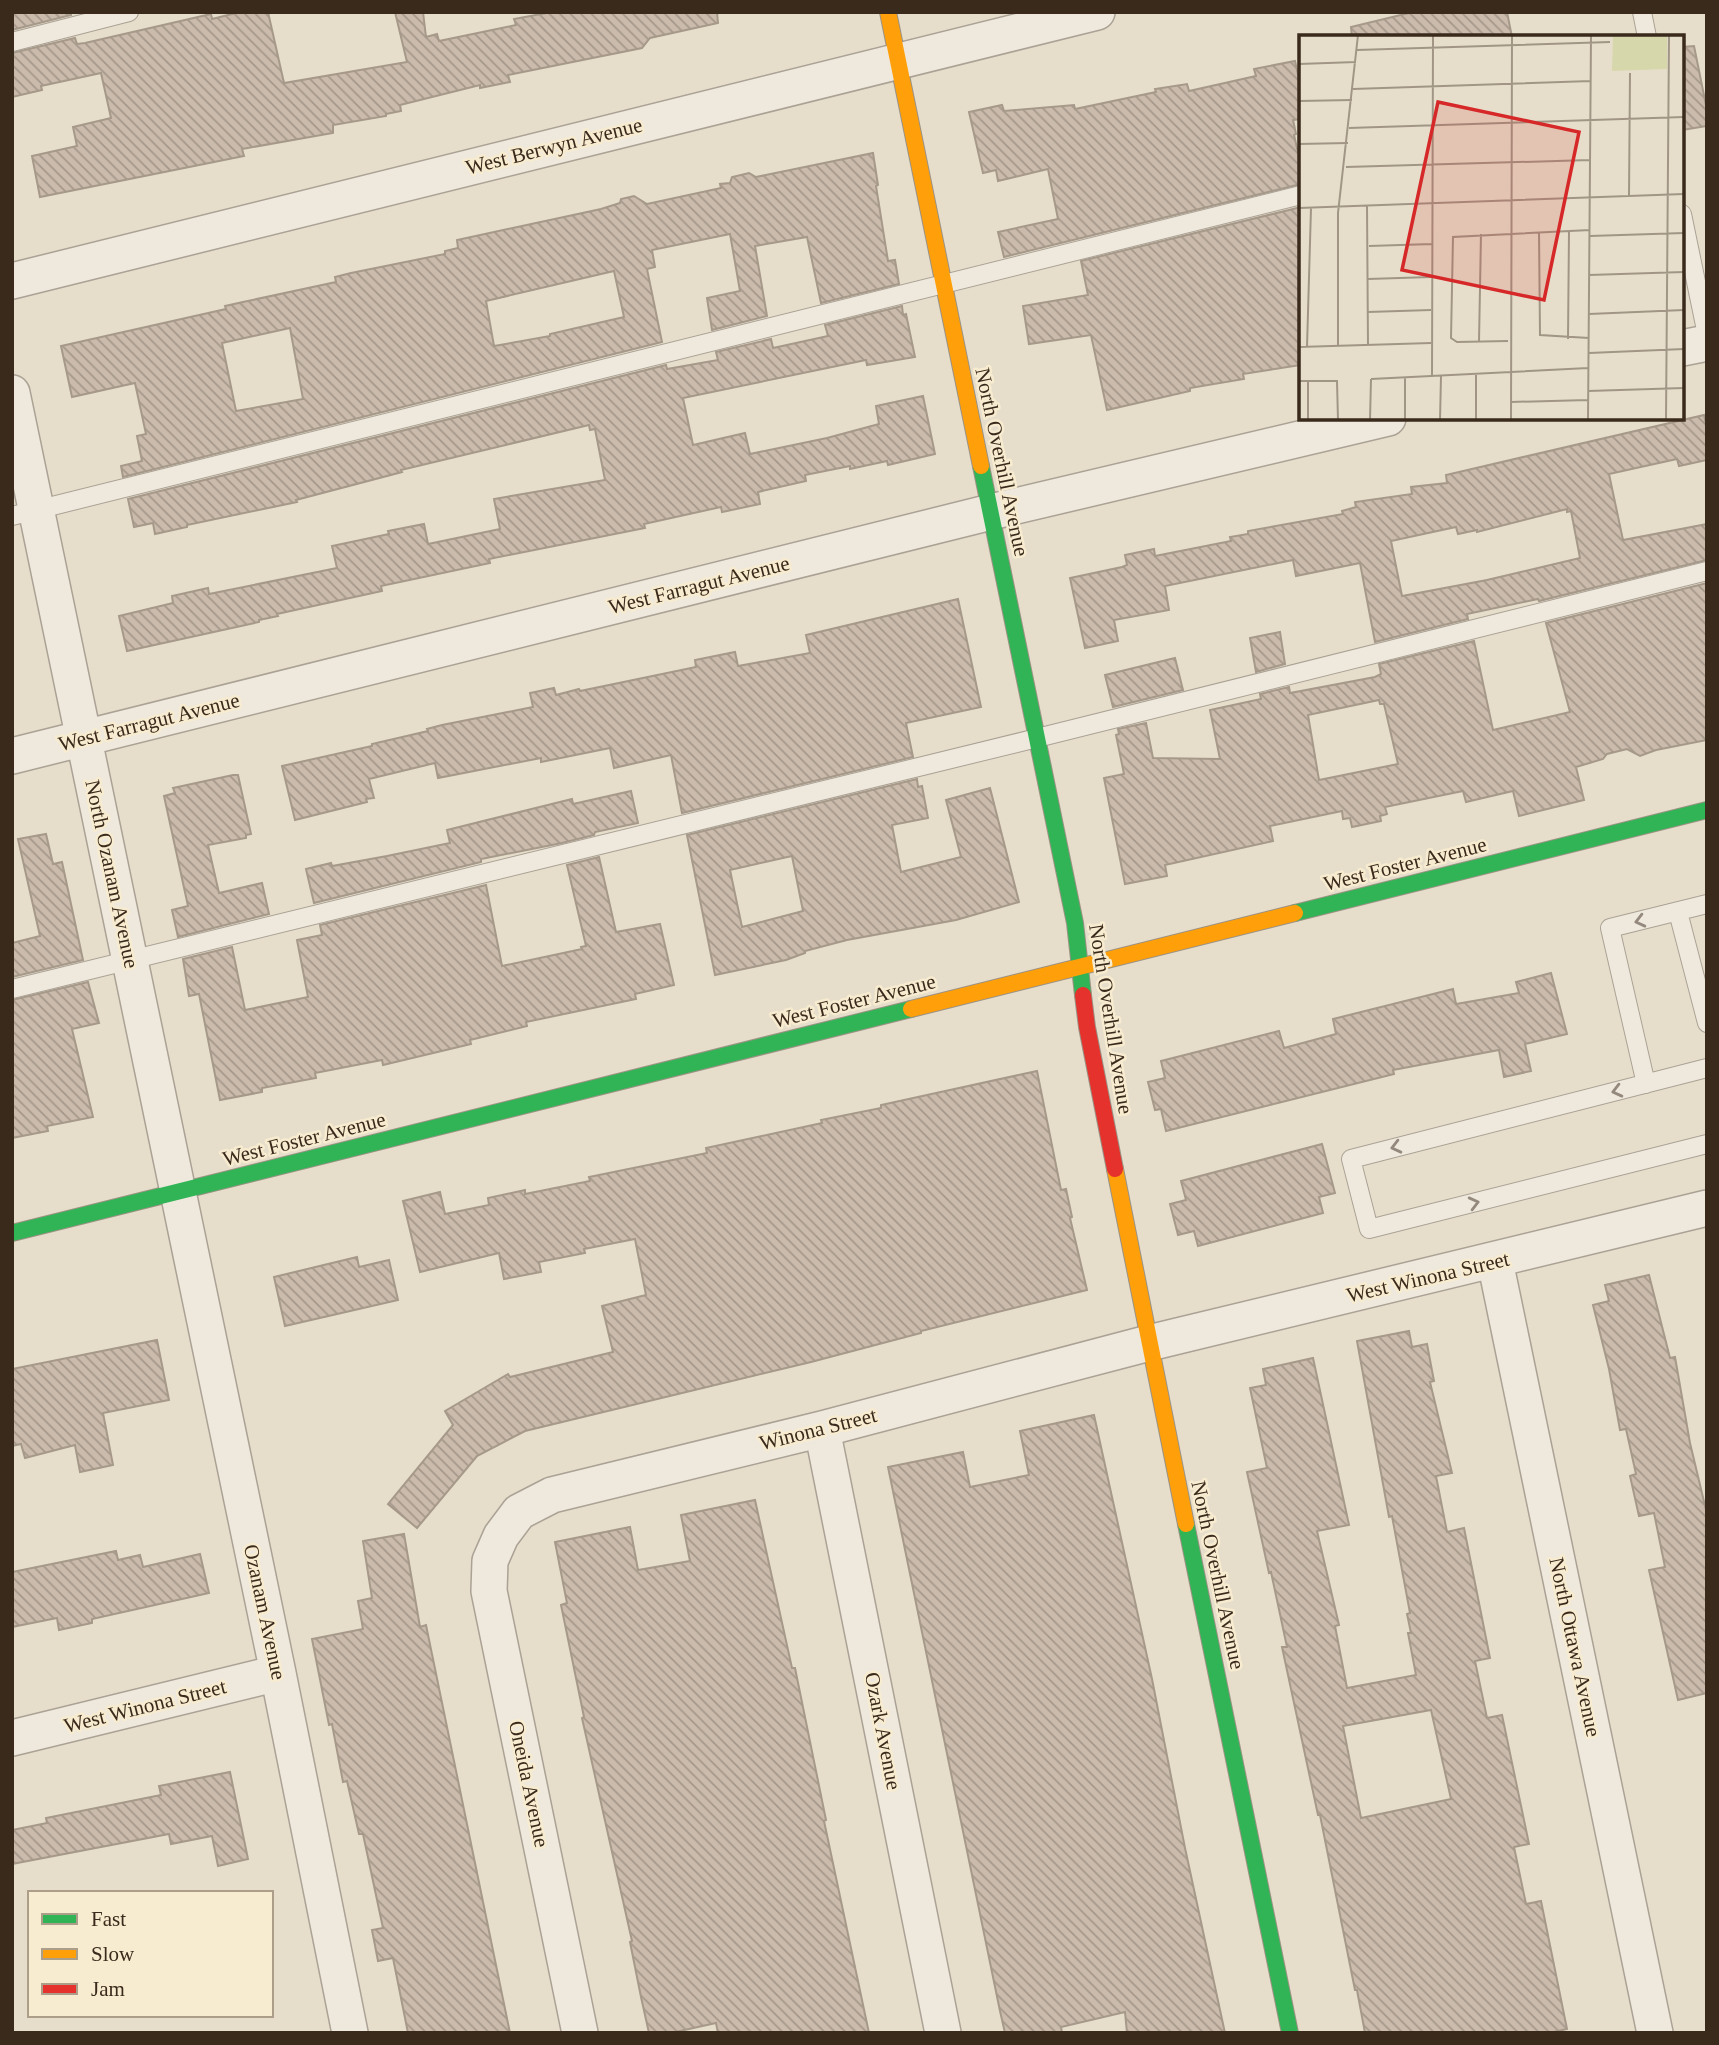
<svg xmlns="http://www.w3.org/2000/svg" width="1719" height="2045" font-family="Georgia,serif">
  <defs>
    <pattern id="building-back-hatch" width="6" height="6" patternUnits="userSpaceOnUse" patternTransform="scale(1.75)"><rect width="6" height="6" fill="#cabbac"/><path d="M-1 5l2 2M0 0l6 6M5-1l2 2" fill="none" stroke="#a5988b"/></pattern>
  </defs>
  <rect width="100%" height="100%" fill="#e6decb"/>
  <path fill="url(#building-back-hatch)" stroke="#a6998a" stroke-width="2" fill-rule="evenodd" d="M 12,12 L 71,12 L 71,15 L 12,30 Z
    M 240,12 L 268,12 L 284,83 L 407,62 L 395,12 L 423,12 L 426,37 L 437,34 L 439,41 L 516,25 L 514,19 L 552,12 L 717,12 L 718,23 L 650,38 L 642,48 L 508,75 L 510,82 L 480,88 L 480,85 L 400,105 L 401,111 L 386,114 L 386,116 L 333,125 L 333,133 L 242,149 L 244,156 L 40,197 L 32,156 L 77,146 L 73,127 L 111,118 L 101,73 L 41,86 L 42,90 L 12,97 L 12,53 L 75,38 L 77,44 L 85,43 L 211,14 L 212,19 Z
    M 1413,12 L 1507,12 L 1512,37 L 1352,37 L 1351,27 Z
    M 1694,46 L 1707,110 L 1707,126 L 1682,130 L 1682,47 Z
    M 1295,61 L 1301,88 L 1301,119 L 1293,120 L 1296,134 L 1294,135 L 1301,165 L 1301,184 L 1004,257 L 998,232 L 1058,219 L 1048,169 L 998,181 L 996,170 L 983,173 L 969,112 L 1002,105 L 1004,111 L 1074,105 L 1075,109 L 1156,92 L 1155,89 L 1187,84 L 1189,91 L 1256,76 L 1254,69 Z
    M 873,153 L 878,185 L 876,186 L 888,261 L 895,260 L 899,284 L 821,303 L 807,237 L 755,246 L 767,316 L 712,330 L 707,298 L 740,291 L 730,234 L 652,250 L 655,267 L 647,269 L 662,342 L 123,477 L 121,466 L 142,461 L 137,436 L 146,434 L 135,383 L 72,397 L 61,346 L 226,309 L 225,306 L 243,302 L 336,282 L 335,277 L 351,273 L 445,254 L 445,251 L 458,248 L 457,240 L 601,209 L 620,203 L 621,199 L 634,196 L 647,204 L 721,188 L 720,184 L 730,183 L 732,177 L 749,173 L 756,177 ZM 614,271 L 624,317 L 550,334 L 550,336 L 494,346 L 486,301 ZM 290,328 L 303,399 L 236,411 L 222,343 Z
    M 1301,207 L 1301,365 L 1243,374 L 1244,379 L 1190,388 L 1190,391 L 1107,410 L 1091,335 L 1029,344 L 1023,306 L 1088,295 L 1081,261 Z
    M 902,306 L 903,315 L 906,314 L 915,357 L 867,365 L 866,360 L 683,398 L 693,445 L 745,433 L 750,454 L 827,438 L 879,424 L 876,406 L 923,396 L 935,454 L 888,465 L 887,461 L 850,469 L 850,466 L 805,475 L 806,481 L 758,492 L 760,504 L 722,512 L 721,507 L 644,524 L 645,528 L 489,559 L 490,563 L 381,586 L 382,591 L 277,614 L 278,616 L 259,620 L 259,622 L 127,651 L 119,616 L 173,603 L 172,596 L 208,588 L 209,594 L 337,568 L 332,546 L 389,534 L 388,531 L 424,524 L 428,544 L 500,529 L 494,499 L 605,480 L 595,429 L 590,430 L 589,425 L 401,470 L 402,472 L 296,500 L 297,502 L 187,525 L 187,527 L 155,534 L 153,523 L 134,527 L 128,499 L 666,365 L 667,369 L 718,360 L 716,352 L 771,339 L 773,348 L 828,336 L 825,325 Z
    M 1704,415 L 1707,428 L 1707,460 L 1679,466 L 1677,459 L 1609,474 L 1623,540 L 1707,524 L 1707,560 L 1539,601 L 1538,599 L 1467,614 L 1468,619 L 1375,642 L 1360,563 L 1296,576 L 1293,560 L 1165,586 L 1169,610 L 1114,620 L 1118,641 L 1085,648 L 1070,578 L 1122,567 L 1127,565 L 1125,555 L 1154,549 L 1155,556 L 1231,541 L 1230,537 L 1248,534 L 1248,531 L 1343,514 L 1342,511 L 1356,507 L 1355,502 L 1412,494 L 1411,487 L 1447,483 L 1446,475 ZM 1567,509 L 1567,512 L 1571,511 L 1580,558 L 1487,580 L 1402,596 L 1391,541 L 1456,527 L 1458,534 L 1477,530 L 1477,532 Z
    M 1707,583 L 1707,740 L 1656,750 L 1640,756 L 1627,749 L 1607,754 L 1603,759 L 1576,767 L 1584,800 L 1519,816 L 1513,791 L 1466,802 L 1463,791 L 1385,807 L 1387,814 L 1380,816 L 1381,821 L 1352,827 L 1350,818 L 1343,819 L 1342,811 L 1270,826 L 1273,841 L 1165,865 L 1167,876 L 1125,884 L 1104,778 L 1124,774 L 1116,735 L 1119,734 L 1118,729 L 1146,723 L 1153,758 L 1220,759 L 1210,710 L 1261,699 L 1260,694 L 1289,687 L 1290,693 L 1375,677 L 1381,674 L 1379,664 L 1474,641 L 1493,730 L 1570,712 L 1546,623 ZM 1379,700 L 1380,704 L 1384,704 L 1398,764 L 1319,780 L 1308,715 Z
    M 958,599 L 981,707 L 906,723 L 913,757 L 682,813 L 671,755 L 614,768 L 610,748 L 541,762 L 541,758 L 438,778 L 435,763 L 369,779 L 374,798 L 366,799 L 367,802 L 295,820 L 282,766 L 372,746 L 372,744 L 428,731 L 427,729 L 442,725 L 533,707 L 530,693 L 554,688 L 556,695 L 579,689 L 580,691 L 696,667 L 695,660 L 735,652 L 738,666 L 810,653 L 806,635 Z
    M 1280,632 L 1285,664 L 1256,672 L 1250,638 Z
    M 1175,658 L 1183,690 L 1113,707 L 1105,675 Z
    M 233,775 L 238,775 L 251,834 L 246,835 L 246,838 L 208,845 L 219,893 L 262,883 L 269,914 L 178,937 L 172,910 L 188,906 L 164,796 L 175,793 L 173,788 Z
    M 917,779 L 918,787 L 922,786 L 928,818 L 892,825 L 901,872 L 961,857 L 946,800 L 990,788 L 1019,902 L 956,920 L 847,940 L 805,951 L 805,953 L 786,960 L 715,975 L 687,835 ZM 792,856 L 803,911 L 742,927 L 730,870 Z
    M 631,791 L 638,823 L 595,832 L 594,835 L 562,843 L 481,859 L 481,862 L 314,903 L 306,869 L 331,863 L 332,866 L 387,856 L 450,843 L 447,830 L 572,799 L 573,804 Z
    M 46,834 L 53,864 L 62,862 L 83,960 L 12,977 L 12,943 L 40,936 L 18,839 Z
    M 599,857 L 616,932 L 660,924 L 674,985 L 635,994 L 636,999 L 526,1022 L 527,1026 L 470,1040 L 471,1044 L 383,1065 L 382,1060 L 315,1073 L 316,1078 L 262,1088 L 262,1092 L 220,1100 L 199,994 L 189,996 L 183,959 L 232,947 L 245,1010 L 308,997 L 297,940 L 322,935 L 320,925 L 486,885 L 502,966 L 582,949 L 581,947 L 586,946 L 567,865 Z
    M 1551,973 L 1567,1034 L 1525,1044 L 1531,1071 L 1504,1077 L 1499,1050 L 1393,1070 L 1394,1074 L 1166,1131 L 1161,1109 L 1155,1110 L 1148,1082 L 1165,1078 L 1161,1061 L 1279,1031 L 1284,1048 L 1336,1034 L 1333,1019 L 1453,989 L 1456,1004 L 1519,993 L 1516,982 Z
    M 88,982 L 99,1023 L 72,1029 L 93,1117 L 47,1126 L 48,1131 L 12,1138 L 12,1000 Z
    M 1037,1071 L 1061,1190 L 1066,1189 L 1072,1217 L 1070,1218 L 1087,1290 L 921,1331 L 921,1333 L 811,1362 L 525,1431 L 477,1456 L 417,1528 L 388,1504 L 453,1425 L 445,1411 L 508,1374 L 510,1377 L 613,1352 L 602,1306 L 646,1295 L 635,1239 L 584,1249 L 585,1253 L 539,1262 L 541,1272 L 504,1279 L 499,1253 L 420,1272 L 403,1201 L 440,1192 L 445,1214 L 489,1205 L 488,1198 L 525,1190 L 525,1194 L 590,1181 L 589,1177 L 707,1153 L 706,1148 L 822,1123 L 821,1120 L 881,1108 L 881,1105 Z
    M 1322,1144 L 1335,1193 L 1319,1197 L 1323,1213 L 1198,1246 L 1194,1231 L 1178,1235 L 1170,1204 L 1186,1200 L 1181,1181 Z
    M 357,1257 L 359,1267 L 389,1260 L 398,1300 L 285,1326 L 274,1277 Z
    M 1649,1275 L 1670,1358 L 1675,1357 L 1690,1443 L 1707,1514 L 1707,1693 L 1678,1700 L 1649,1570 L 1665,1567 L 1654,1513 L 1639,1516 L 1630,1476 L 1636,1474 L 1626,1429 L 1620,1430 L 1609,1369 L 1593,1305 L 1609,1301 L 1605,1285 Z
    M 1409,1331 L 1412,1347 L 1427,1344 L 1434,1381 L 1430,1382 L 1452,1473 L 1436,1476 L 1447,1532 L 1464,1528 L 1490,1658 L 1475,1661 L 1487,1718 L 1502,1715 L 1529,1844 L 1514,1847 L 1526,1904 L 1541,1901 L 1567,2029 L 1549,2033 L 1365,2033 L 1357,1990 L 1355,1990 L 1320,1815 L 1318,1815 L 1282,1647 L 1287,1647 L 1271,1572 L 1269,1573 L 1247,1472 L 1267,1468 L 1250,1388 L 1266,1385 L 1263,1369 L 1313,1358 L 1349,1525 L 1317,1531 L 1339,1625 L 1335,1626 L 1347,1688 L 1416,1675 L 1408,1633 L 1411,1633 L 1407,1614 L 1410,1613 L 1392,1516 L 1389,1517 L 1357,1341 ZM 1431,1710 L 1451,1799 L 1361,1818 L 1343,1726 Z
    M 157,1340 L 169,1400 L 103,1413 L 113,1465 L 80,1472 L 75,1445 L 25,1458 L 21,1444 L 12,1446 L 12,1369 Z
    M 1094,1415 L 1152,1679 L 1185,1848 L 1225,2033 L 1127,2033 L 1125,2012 L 1061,2027 L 1062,2033 L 1005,2033 L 1000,2011 L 888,1467 L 963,1452 L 970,1487 L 1029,1475 L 1020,1431 Z
    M 755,1500 L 792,1668 L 795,1668 L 826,1820 L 824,1821 L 869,2033 L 718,2033 L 716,2023 L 671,2033 L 649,2033 L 641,1997 L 630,1942 L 632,1941 L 582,1718 L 584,1717 L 561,1605 L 567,1603 L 555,1542 L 630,1527 L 638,1570 L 690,1561 L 681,1515 Z
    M 404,1534 L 420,1627 L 426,1625 L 510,2033 L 408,2033 L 393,1958 L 378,1961 L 372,1930 L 383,1928 L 363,1834 L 359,1834 L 347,1781 L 343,1782 L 332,1724 L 329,1725 L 312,1639 L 363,1629 L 358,1601 L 372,1598 L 363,1541 Z
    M 116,1551 L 118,1560 L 140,1555 L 143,1567 L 200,1554 L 209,1593 L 92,1619 L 92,1623 L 59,1630 L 57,1618 L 12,1627 L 12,1572 Z
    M 230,1772 L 248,1859 L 218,1866 L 212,1836 L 171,1844 L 169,1834 L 12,1864 L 12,1830 L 47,1823 L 46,1818 L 161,1795 L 159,1786 Z"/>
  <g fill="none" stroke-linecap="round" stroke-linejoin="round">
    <g stroke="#aba295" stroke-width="20">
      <path id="lane" d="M 1642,12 L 1647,37
        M 12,42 L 129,12
        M 1682,214 L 1707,335
        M 12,516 L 1301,195
        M 1678,912 L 1707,1023
        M 12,989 L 1037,738 L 1707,571
        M 1707,1068 L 1351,1159 L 1369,1229 L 1707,1144
        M 1646,1084 L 1610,928 L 1707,904"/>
    </g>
    <g stroke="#aba295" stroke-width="38">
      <path id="street" d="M 12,281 L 1097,12
        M 1682,348 L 1707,343
        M 12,393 L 278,1673 L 350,2033
        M 12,756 L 991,512 L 1388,418
        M 1495,1261 L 1655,2033
        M 822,1429 L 943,2033
        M 12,1738 L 278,1673
        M 580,2033 L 489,1591 L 490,1561 L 501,1536 L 519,1512 L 552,1495 L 822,1429 L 1149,1343 L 1707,1208"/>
    </g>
    <g stroke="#9b9284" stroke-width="18">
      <path id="fast" d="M 981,466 L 1075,923 L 1083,995
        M 1295,913 L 1707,810
        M 12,1233 L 911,1009
        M 1186,1524 L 1290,2033"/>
    </g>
    <g stroke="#9b9284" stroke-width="18">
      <path id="slow" d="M 888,12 L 981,466
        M 911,1009 L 1295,913
        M 1115,1169 L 1186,1524"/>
    </g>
    <g stroke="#9b9284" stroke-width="18">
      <path id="jam" d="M 1083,995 L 1087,1027 L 1115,1169"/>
    </g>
    <use href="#lane" stroke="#eee8dd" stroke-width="18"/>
    <use href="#street" stroke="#eee8dd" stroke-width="35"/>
    <use href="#fast" stroke="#30b455" stroke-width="16"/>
    <use href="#slow" stroke="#ff9f0a" stroke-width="16"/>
    <use href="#jam" stroke="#e5322d" stroke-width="16"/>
  </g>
  <defs><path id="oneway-chevron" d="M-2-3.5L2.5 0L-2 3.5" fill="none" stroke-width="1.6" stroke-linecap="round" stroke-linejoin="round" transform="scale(1.75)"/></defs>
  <g stroke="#94897c">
    <use href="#oneway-chevron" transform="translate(1640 921) rotate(166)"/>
    <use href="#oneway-chevron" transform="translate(1617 1091) rotate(166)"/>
    <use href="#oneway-chevron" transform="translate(1396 1147) rotate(166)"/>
    <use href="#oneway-chevron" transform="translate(1474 1203) rotate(-14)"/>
  </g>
  <g text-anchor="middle" stroke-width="5" stroke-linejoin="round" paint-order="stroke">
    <g font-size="21" fill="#3a2a1c" stroke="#f8ecd0">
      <text transform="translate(554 146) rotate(-14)" y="7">West Berwyn Avenue</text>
      <text transform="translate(1002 462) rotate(78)" y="7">North Overhill Avenue</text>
      <text transform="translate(699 585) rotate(-14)" y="7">West Farragut Avenue</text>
      <text transform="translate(149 722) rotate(-14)" y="7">West Farragut Avenue</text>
      <text transform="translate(1405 864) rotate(-14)" y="7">West Foster Avenue</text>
      <text transform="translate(112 874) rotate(78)" y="7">North Ozanam Avenue</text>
      <text transform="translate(854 1001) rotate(-14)" y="7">West Foster Avenue</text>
      <text transform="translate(1111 1019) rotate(81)" y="7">North Overhill Avenue</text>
      <text transform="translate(304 1139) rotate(-14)" y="7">West Foster Avenue</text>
      <text transform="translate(1428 1277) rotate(-13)" y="7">West Winona Street</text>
      <text transform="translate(818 1429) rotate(-14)" y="7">Winona Street</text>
      <text transform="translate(1218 1575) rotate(78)" y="7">North Overhill Avenue</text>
      <text transform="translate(265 1612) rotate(78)" y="7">Ozanam Avenue</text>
      <text transform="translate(1575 1647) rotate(78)" y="7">North Ottawa Avenue</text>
      <text transform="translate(145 1706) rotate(-14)" y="7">West Winona Street</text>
      <text transform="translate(883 1731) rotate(79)" y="7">Ozark Avenue</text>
      <text transform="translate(529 1784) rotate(78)" y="7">Oneida Avenue</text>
    </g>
  </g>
  <g transform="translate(1299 35)">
    <rect width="385" height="385" fill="#e6decb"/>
    <path d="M 314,0 L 368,0 L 368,34 L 313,36 Z" fill="#d7d7ac"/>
    <path fill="none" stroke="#a19685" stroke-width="2" d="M 58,15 L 311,7M 0,29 L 57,27M 54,54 L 292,46M 0,66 L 53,65M 50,93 L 385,82M 0,109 L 49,108M 47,132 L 291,125M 330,161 L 331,38M 68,170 L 69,310M 0,173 L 385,159M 240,197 L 241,300 L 290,303M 291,201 L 385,198M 70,211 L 133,209M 290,240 L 385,237M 69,244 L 132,242M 69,277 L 132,275M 290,279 L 385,275M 269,304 L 270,196M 209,306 L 158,307 L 152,303 L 154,202 L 291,195M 180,307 L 182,199M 39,311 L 39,178 L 59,0M 0,312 L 132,308M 8,312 L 12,173M 290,318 L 385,314M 133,341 L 134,0M 72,344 L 289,333M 0,346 L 38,346 L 39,385M 289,356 L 385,353M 212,367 L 289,365M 9,385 L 9,345M 71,385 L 72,344M 106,385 L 106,342M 141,385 L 142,341M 177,385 L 177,340M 212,385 L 213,0M 289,385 L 292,0M 367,385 L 370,0"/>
    <path fill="#d62828" fill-opacity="0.15" stroke="#d62828" stroke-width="3.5" d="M 139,67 L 280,97 L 245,265 L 103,235 Z"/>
    <rect width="385" height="385" fill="none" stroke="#3a2a1c" stroke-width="3.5"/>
  </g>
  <rect width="1719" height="2045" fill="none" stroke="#3a2a1c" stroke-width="28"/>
  <rect x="28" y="1891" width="245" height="126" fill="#f8ecd0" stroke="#ac9e88" stroke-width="2"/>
  <rect x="42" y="1914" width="35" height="10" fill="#30b455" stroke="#ac9e88" stroke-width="2"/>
  <text x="91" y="1926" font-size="21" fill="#3a2a1c">Fast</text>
  <rect x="42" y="1949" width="35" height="10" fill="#ff9f0a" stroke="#ac9e88" stroke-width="2"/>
  <text x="91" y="1961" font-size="21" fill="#3a2a1c">Slow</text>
  <rect x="42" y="1984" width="35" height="10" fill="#e5322d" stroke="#ac9e88" stroke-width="2"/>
  <text x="91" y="1996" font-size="21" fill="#3a2a1c">Jam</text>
</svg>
